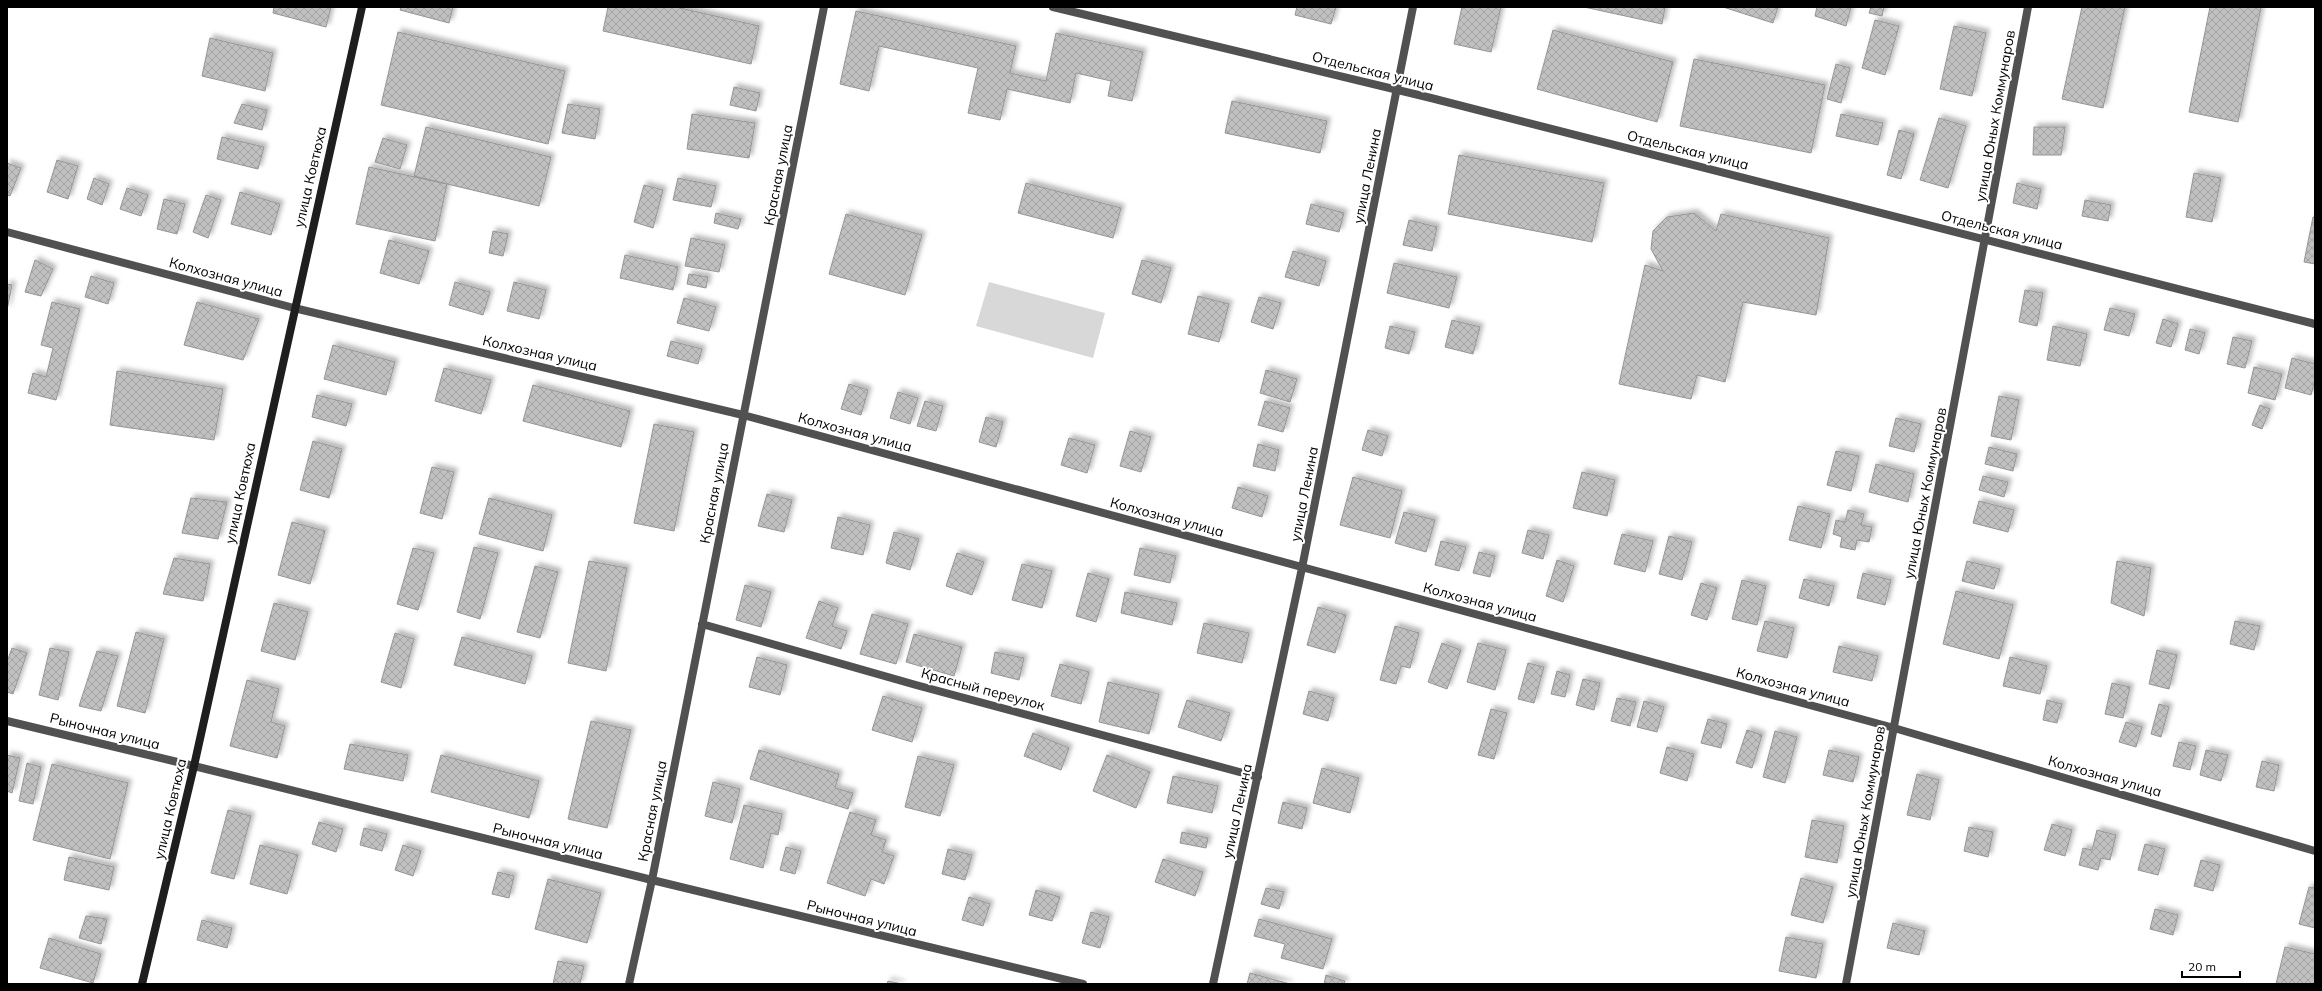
<svg xmlns="http://www.w3.org/2000/svg" width="2322" height="991" font-family="Mulish,sans-serif">
  <defs>
    <pattern id="building-cross-hatch" width="8" height="8" patternUnits="userSpaceOnUse"><rect width="8" height="8" fill="#c0c0c0"/><path d="M0 0l8 8M0 8l8-8" fill="none" stroke="#a3a3a3"/></pattern>
    <filter id="shadow"><feDropShadow dx="3.5" dy="-3.5" stdDeviation="2" flood-color="#0004"/></filter>
  </defs>
  <rect width="100%" height="100%" fill="#fff"/>
  <path fill="#d8d8d8" d="M 989,282 L 1105,313 L 1093,358 L 976,326 Z"/>
  <path fill="url(#building-cross-hatch)" stroke="#959595" filter="url(#shadow)" d="M 274,7 L 331,7 L 326,27 L 273,13 Z
    M 401,7 L 453,7 L 449,23 L 400,10 Z
    M 608,7 L 676,7 L 759,26 L 751,64 L 603,31 Z
    M 1297,7 L 1336,7 L 1331,24 L 1295,15 Z
    M 1462,7 L 1501,7 L 1491,52 L 1454,44 Z
    M 1584,7 L 1665,7 L 1662,24 Z
    M 1723,7 L 1778,7 L 1773,23 Z
    M 1817,7 L 1851,7 L 1846,26 L 1815,16 Z
    M 1871,7 L 1884,7 L 1882,16 L 1869,13 Z
    M 2082,7 L 2125,7 L 2103,108 L 2062,99 Z
    M 2210,7 L 2261,7 L 2238,122 L 2189,112 Z
    M 856,11 L 1016,46 L 1010,73 L 1046,81 L 1056,33 L 1143,52 L 1132,101 L 1108,96 L 1111,81 L 1076,73 L 1070,103 L 1007,89 L 1000,120 L 968,113 L 978,68 L 879,46 L 869,91 L 840,84 Z
    M 1875,20 L 1899,26 L 1885,75 L 1862,68 Z
    M 1954,26 L 1986,33 L 1972,96 L 1940,89 Z
    M 1553,30 L 1673,62 L 1657,122 L 1537,89 Z
    M 398,32 L 565,71 L 548,144 L 381,105 Z
    M 210,38 L 273,53 L 265,91 L 202,76 Z
    M 1694,59 L 1825,85 L 1811,153 L 1680,126 Z
    M 1836,64 L 1850,68 L 1841,103 L 1827,99 Z
    M 734,87 L 760,93 L 756,111 L 730,105 Z
    M 1232,101 L 1327,121 L 1320,153 L 1225,133 Z
    M 242,104 L 267,110 L 262,130 L 234,123 Z
    M 568,104 L 600,109 L 595,139 L 562,133 Z
    M 692,114 L 755,123 L 749,158 L 687,149 Z
    M 1841,114 L 1883,123 L 1878,145 L 1836,136 Z
    M 1939,118 L 1966,126 L 1948,188 L 1920,180 Z
    M 426,127 L 551,157 L 539,206 L 414,176 Z
    M 2034,127 L 2065,127 L 2061,155 L 2033,155 Z
    M 1899,130 L 1914,134 L 1901,179 L 1887,175 Z
    M 222,137 L 264,147 L 258,169 L 217,159 Z
    M 383,138 L 407,145 L 400,169 L 375,162 Z
    M 1459,155 L 1604,183 L 1592,242 L 1448,214 Z
    M 57,160 L 78,166 L 68,199 L 47,192 Z
    M 7,163 L 21,168 L 10,196 L 7,195 Z
    M 369,167 L 447,184 L 435,241 L 356,224 Z
    M 2194,173 L 2221,178 L 2212,222 L 2186,217 Z
    M 94,178 L 109,184 L 102,205 L 87,199 Z
    M 678,178 L 716,186 L 711,207 L 673,200 Z
    M 1026,183 L 1121,208 L 1113,238 L 1018,213 Z
    M 2017,183 L 2041,189 L 2037,209 L 2013,203 Z
    M 644,185 L 663,190 L 653,228 L 634,222 Z
    M 127,188 L 148,195 L 141,216 L 120,209 Z
    M 240,192 L 280,204 L 271,235 L 231,224 Z
    M 206,195 L 221,200 L 208,238 L 193,232 Z
    M 164,199 L 185,204 L 177,234 L 157,229 Z
    M 2085,200 L 2111,205 L 2108,221 L 2082,216 Z
    M 1311,204 L 1344,213 L 1339,232 L 1306,224 Z
    M 716,213 L 741,219 L 738,229 L 714,223 Z
    M 1694,213 L 1716,231 L 1721,214 L 1829,238 L 1816,315 L 1743,302 L 1725,382 L 1697,375 L 1691,399 L 1619,384 L 1645,265 L 1663,271 L 1651,249 L 1653,231 L 1667,217 Z
    M 846,214 L 922,235 L 905,295 L 829,274 Z
    M 2313,217 L 2315,217 L 2315,264 L 2304,262 Z
    M 1409,220 L 1437,227 L 1432,251 L 1403,245 Z
    M 493,231 L 508,234 L 503,256 L 489,253 Z
    M 691,238 L 725,245 L 719,272 L 685,266 Z
    M 389,240 L 429,251 L 419,284 L 380,273 Z
    M 1293,251 L 1326,261 L 1319,286 L 1285,277 Z
    M 625,255 L 678,267 L 673,290 L 620,278 Z
    M 35,260 L 53,269 L 41,296 L 25,292 Z
    M 1142,260 L 1171,268 L 1161,303 L 1132,294 Z
    M 1394,263 L 1457,277 L 1449,308 L 1387,293 Z
    M 689,274 L 708,277 L 706,288 L 687,284 Z
    M 91,276 L 114,283 L 108,304 L 85,297 Z
    M 455,282 L 490,292 L 483,315 L 449,305 Z
    M 514,282 L 546,290 L 539,319 L 507,311 Z
    M 7,284 L 12,285 L 7,310 Z
    M 2025,290 L 2043,293 L 2037,326 L 2019,322 Z
    M 1198,296 L 1229,304 L 1219,342 L 1188,334 Z
    M 1259,297 L 1281,303 L 1273,329 L 1251,322 Z
    M 684,298 L 716,307 L 709,331 L 677,323 Z
    M 52,302 L 80,309 L 56,400 L 28,393 L 33,373 L 46,377 L 53,348 L 41,345 Z
    M 197,302 L 259,319 L 243,360 L 184,345 Z
    M 2110,308 L 2135,314 L 2129,336 L 2104,330 Z
    M 2163,319 L 2178,324 L 2171,347 L 2156,343 Z
    M 1452,320 L 1480,327 L 1473,354 L 1445,347 Z
    M 1390,326 L 1415,332 L 1409,354 L 1385,348 Z
    M 2053,326 L 2087,334 L 2080,366 L 2047,360 Z
    M 2190,329 L 2205,333 L 2199,354 L 2185,350 Z
    M 2233,337 L 2252,341 L 2245,368 L 2227,364 Z
    M 671,341 L 702,349 L 698,364 L 667,356 Z
    M 333,345 L 395,362 L 386,395 L 324,379 Z
    M 2292,358 L 2315,364 L 2315,380 L 2311,395 L 2285,388 Z
    M 2254,367 L 2282,374 L 2275,400 L 2248,393 Z
    M 444,368 L 491,380 L 481,414 L 435,401 Z
    M 1266,370 L 1297,379 L 1290,402 L 1260,393 Z
    M 117,371 L 223,389 L 214,440 L 110,425 Z
    M 849,384 L 868,390 L 861,415 L 841,409 Z
    M 533,385 L 630,411 L 621,447 L 523,421 Z
    M 898,392 L 918,398 L 910,424 L 890,418 Z
    M 317,395 L 352,404 L 346,426 L 312,417 Z
    M 1999,396 L 2019,400 L 2011,440 L 1991,436 Z
    M 925,401 L 943,406 L 936,431 L 917,426 Z
    M 1265,401 L 1290,408 L 1283,432 L 1258,425 Z
    M 2260,405 L 2270,409 L 2262,429 L 2252,425 Z
    M 986,417 L 1003,422 L 996,447 L 979,442 Z
    M 1896,418 L 1921,424 L 1914,452 L 1889,446 Z
    M 654,424 L 694,432 L 674,531 L 634,523 Z
    M 1368,430 L 1388,436 L 1382,456 L 1362,450 Z
    M 1130,431 L 1151,437 L 1141,472 L 1120,466 Z
    M 1069,438 L 1095,445 L 1087,473 L 1061,465 Z
    M 313,441 L 342,449 L 329,498 L 300,490 Z
    M 1258,444 L 1279,450 L 1275,471 L 1253,466 Z
    M 1989,447 L 2017,454 L 2013,471 L 1985,464 Z
    M 1836,451 L 1859,456 L 1851,491 L 1827,485 Z
    M 1876,464 L 1914,474 L 1908,502 L 1869,492 Z
    M 432,467 L 454,472 L 442,519 L 420,513 Z
    M 1582,472 L 1615,480 L 1607,516 L 1573,508 Z
    M 1983,476 L 2008,482 L 2004,497 L 1979,490 Z
    M 1353,477 L 1402,491 L 1390,538 L 1340,525 Z
    M 1238,487 L 1268,496 L 1262,517 L 1232,508 Z
    M 767,494 L 792,500 L 784,532 L 758,526 Z
    M 191,498 L 227,502 L 218,539 L 182,533 Z
    M 489,498 L 552,515 L 543,551 L 479,534 Z
    M 1979,501 L 2014,510 L 2008,532 L 1973,523 Z
    M 1798,506 L 1830,514 L 1821,548 L 1789,540 Z
    M 1848,510 L 1864,514 L 1861,525 L 1872,527 L 1869,542 L 1857,540 L 1855,550 L 1840,547 L 1842,537 L 1833,534 L 1836,520 L 1845,522 Z
    M 1404,512 L 1435,520 L 1426,552 L 1395,543 Z
    M 838,517 L 870,525 L 863,555 L 831,548 Z
    M 292,522 L 325,531 L 310,584 L 278,575 Z
    M 1528,530 L 1549,535 L 1543,559 L 1522,553 Z
    M 894,532 L 919,539 L 910,570 L 886,563 Z
    M 1622,534 L 1653,541 L 1645,572 L 1614,564 Z
    M 1669,536 L 1692,542 L 1682,580 L 1659,574 Z
    M 1441,541 L 1466,547 L 1459,571 L 1435,565 Z
    M 474,547 L 498,553 L 480,619 L 457,612 Z
    M 413,548 L 434,553 L 418,610 L 397,604 Z
    M 1140,548 L 1176,556 L 1170,583 L 1134,575 Z
    M 1479,552 L 1495,556 L 1490,577 L 1473,573 Z
    M 957,553 L 984,562 L 972,595 L 946,586 Z
    M 174,558 L 210,564 L 203,601 L 163,594 Z
    M 1557,560 L 1574,566 L 1563,602 L 1546,596 Z
    M 589,561 L 627,568 L 606,671 L 568,663 Z
    M 1967,561 L 2000,569 L 1994,589 L 1962,581 Z
    M 2117,561 L 2151,568 L 2144,616 L 2111,603 Z
    M 1022,564 L 1052,571 L 1042,608 L 1012,600 Z
    M 535,566 L 558,572 L 540,638 L 517,632 Z
    M 1088,573 L 1109,579 L 1096,622 L 1076,616 Z
    M 1863,573 L 1891,580 L 1885,605 L 1857,598 Z
    M 1804,579 L 1834,586 L 1829,606 L 1799,598 Z
    M 1742,580 L 1766,586 L 1757,625 L 1732,619 Z
    M 1701,583 L 1717,588 L 1707,620 L 1691,615 Z
    M 745,585 L 771,592 L 761,627 L 736,620 Z
    M 1956,591 L 2013,605 L 1999,659 L 1943,644 Z
    M 1125,592 L 1177,603 L 1172,625 L 1121,613 Z
    M 819,601 L 838,608 L 832,626 L 847,631 L 841,649 L 806,638 Z
    M 274,603 L 308,612 L 295,660 L 261,651 Z
    M 1318,607 L 1346,615 L 1335,653 L 1307,645 Z
    M 872,614 L 908,624 L 896,664 L 860,654 Z
    M 1765,621 L 1794,628 L 1787,658 L 1757,651 Z
    M 2235,621 L 2260,626 L 2254,650 L 2230,644 Z
    M 1204,623 L 1249,633 L 1242,663 L 1197,653 Z
    M 1395,626 L 1419,633 L 1410,668 L 1401,666 L 1396,684 L 1380,680 Z
    M 136,632 L 164,639 L 145,713 L 117,706 Z
    M 395,633 L 414,639 L 401,688 L 381,682 Z
    M 914,634 L 962,647 L 954,676 L 906,662 Z
    M 462,637 L 532,656 L 525,684 L 454,665 Z
    M 1442,643 L 1461,650 L 1447,689 L 1428,682 Z
    M 1478,643 L 1506,650 L 1495,690 L 1467,682 Z
    M 1839,646 L 1878,656 L 1872,681 L 1833,672 Z
    M 12,648 L 27,653 L 13,694 L 7,692 L 7,662 Z
    M 50,648 L 69,652 L 58,700 L 39,695 Z
    M 2157,650 L 2177,655 L 2169,689 L 2149,684 Z
    M 97,651 L 118,656 L 101,711 L 79,706 Z
    M 995,652 L 1024,658 L 1019,680 L 991,673 Z
    M 757,657 L 787,665 L 780,695 L 749,687 Z
    M 2010,657 L 2047,666 L 2040,694 L 2003,686 Z
    M 1528,663 L 1544,667 L 1534,703 L 1518,699 Z
    M 1060,664 L 1089,672 L 1081,704 L 1051,696 Z
    M 1557,671 L 1570,675 L 1565,697 L 1551,694 Z
    M 1583,679 L 1600,683 L 1594,710 L 1576,705 Z
    M 247,680 L 279,689 L 271,722 L 285,726 L 277,758 L 230,746 Z
    M 1108,682 L 1159,694 L 1149,734 L 1099,722 Z
    M 2112,683 L 2130,687 L 2123,718 L 2105,714 Z
    M 1309,691 L 1334,698 L 1328,721 L 1303,714 Z
    M 883,696 L 922,708 L 912,742 L 872,730 Z
    M 1617,698 L 1636,702 L 1630,726 L 1611,721 Z
    M 1187,700 L 1230,713 L 1221,741 L 1178,727 Z
    M 2047,700 L 2062,704 L 2057,723 L 2043,720 Z
    M 1644,701 L 1664,707 L 1657,732 L 1637,727 Z
    M 2159,704 L 2169,707 L 2161,737 L 2151,734 Z
    M 1491,709 L 1507,713 L 1494,759 L 1478,755 Z
    M 1708,719 L 1727,724 L 1721,748 L 1701,743 Z
    M 591,721 L 631,730 L 607,828 L 568,819 Z
    M 2126,722 L 2142,727 L 2136,747 L 2119,742 Z
    M 1747,730 L 1762,735 L 1752,768 L 1736,763 Z
    M 1775,731 L 1797,737 L 1785,783 L 1763,777 Z
    M 1033,733 L 1069,748 L 1061,770 L 1024,756 Z
    M 2179,742 L 2196,746 L 2190,770 L 2173,766 Z
    M 350,744 L 408,755 L 403,781 L 344,769 Z
    M 1667,747 L 1694,754 L 1687,781 L 1660,773 Z
    M 759,750 L 839,774 L 835,788 L 853,793 L 848,809 L 750,779 Z
    M 1829,750 L 1859,757 L 1853,782 L 1823,775 Z
    M 2206,750 L 2228,755 L 2221,781 L 2200,775 Z
    M 7,755 L 20,758 L 12,793 L 7,791 Z
    M 441,755 L 539,781 L 529,818 L 431,792 Z
    M 1107,755 L 1150,772 L 1136,808 L 1093,791 Z
    M 918,756 L 954,765 L 940,816 L 905,807 Z
    M 2262,761 L 2279,765 L 2274,791 L 2256,787 Z
    M 27,763 L 41,767 L 33,804 L 19,801 Z
    M 52,764 L 128,783 L 110,859 L 33,840 Z
    M 1322,768 L 1359,778 L 1350,813 L 1313,803 Z
    M 1917,774 L 1939,780 L 1930,820 L 1907,815 Z
    M 1173,776 L 1218,786 L 1212,813 L 1167,803 Z
    M 713,782 L 740,789 L 732,823 L 705,816 Z
    M 1283,802 L 1307,808 L 1302,829 L 1278,823 Z
    M 744,805 L 782,814 L 778,835 L 771,833 L 763,868 L 730,859 Z
    M 228,810 L 251,816 L 234,879 L 211,873 Z
    M 850,812 L 876,820 L 871,835 L 886,840 L 882,852 L 894,856 L 884,884 L 871,879 L 865,896 L 827,883 Z
    M 1812,820 L 1844,826 L 1837,863 L 1805,857 Z
    M 319,822 L 343,829 L 336,852 L 312,844 Z
    M 2052,824 L 2072,830 L 2065,856 L 2044,850 Z
    M 1969,827 L 1993,832 L 1988,857 L 1964,851 Z
    M 364,828 L 387,834 L 382,851 L 360,845 Z
    M 2097,830 L 2116,835 L 2110,860 L 2101,858 L 2098,870 L 2079,865 L 2083,848 L 2092,850 Z
    M 1182,832 L 1208,838 L 1206,848 L 1180,843 Z
    M 2145,844 L 2165,849 L 2158,875 L 2138,870 Z
    M 260,845 L 298,855 L 287,894 L 250,884 Z
    M 403,845 L 421,851 L 413,876 L 395,870 Z
    M 786,847 L 801,851 L 795,874 L 780,870 Z
    M 948,849 L 972,855 L 965,880 L 942,874 Z
    M 69,857 L 114,867 L 109,890 L 64,880 Z
    M 1163,859 L 1203,872 L 1195,896 L 1155,882 Z
    M 2201,860 L 2220,865 L 2213,891 L 2194,886 Z
    M 498,872 L 514,876 L 509,898 L 492,894 Z
    M 1801,878 L 1833,887 L 1823,923 L 1791,915 Z
    M 548,879 L 601,893 L 587,943 L 535,929 Z
    M 2309,887 L 2315,888 L 2315,928 L 2299,924 Z
    M 1266,888 L 1284,892 L 1279,909 L 1261,904 Z
    M 1036,890 L 1060,897 L 1052,921 L 1029,915 Z
    M 969,897 L 990,904 L 983,926 L 962,920 Z
    M 2155,909 L 2178,915 L 2173,935 L 2150,929 Z
    M 1091,912 L 1109,917 L 1100,948 L 1082,943 Z
    M 86,916 L 107,919 L 101,944 L 79,938 Z
    M 1259,919 L 1332,939 L 1323,969 L 1281,958 L 1285,944 L 1254,936 Z
    M 202,920 L 232,928 L 227,948 L 197,940 Z
    M 1893,923 L 1925,931 L 1919,955 L 1887,948 Z
    M 1786,937 L 1823,944 L 1816,978 L 1779,971 Z
    M 49,938 L 101,954 L 93,983 L 40,968 Z
    M 2285,947 L 2315,954 L 2315,984 L 2276,984 Z
    M 558,961 L 584,966 L 580,984 L 553,984 Z
    M 1250,973 L 1290,984 L 1247,984 Z
    M 1326,975 L 1345,981 L 1344,984 L 1324,984 Z
    M 888,981 L 902,984 L 887,984 Z"/>
  <g fill="none" stroke-linecap="round" stroke-linejoin="round">
    <path stroke="#515151" stroke-width="8" d="M 7,232 L 294,308 L 743,415 L 1894,728 L 2315,851
      M 702,624 L 916,685 L 1258,777
      M 7,721 L 194,766
      M 629,984 L 652,880 L 824,7
      M 1213,984 L 1302,568 L 1413,7"/>
    <path stroke="#515151" stroke-width="8" d="M 1053,7 L 1431,98 L 2315,324
      M 194,766 L 652,880 L 1083,984
      M 1846,984 L 2028,7"/>
    <path stroke="#1e1e1e" stroke-width="8" d="M 142,984 L 194,766 L 362,7"/>
  </g>
  <g text-anchor="middle" stroke-width="4" stroke-linejoin="round" paint-order="stroke">
    <g font-size="14" fill="#000" stroke="#fff">
      <text transform="translate(1373 71) rotate(14)" y="5">Отдельская улица</text>
      <text transform="translate(1995 116) rotate(-80)" y="5">улица Юных Коммунаров</text>
      <text transform="translate(1688 150) rotate(14)" y="5">Отдельская улица</text>
      <text transform="translate(778 175) rotate(-79)" y="5">Красная улица</text>
      <text transform="translate(1367 176) rotate(-79)" y="5">улица Ленина</text>
      <text transform="translate(310 177) rotate(-77)" y="5">улица Ковтюха</text>
      <text transform="translate(2002 230) rotate(14)" y="5">Отдельская улица</text>
      <text transform="translate(226 277) rotate(15)" y="5">Колхозная улица</text>
      <text transform="translate(540 353) rotate(13)" y="5">Колхозная улица</text>
      <text transform="translate(855 432) rotate(15)" y="5">Колхозная улица</text>
      <text transform="translate(240 493) rotate(-78)" y="5">улица Ковтюха</text>
      <text transform="translate(714 493) rotate(-79)" y="5">Красная улица</text>
      <text transform="translate(1925 493) rotate(-79)" y="5">улица Юных Коммунаров</text>
      <text transform="translate(1304 494) rotate(-79)" y="5">улица Ленина</text>
      <text transform="translate(1167 517) rotate(15)" y="5">Колхозная улица</text>
      <text transform="translate(1480 602) rotate(15)" y="5">Колхозная улица</text>
      <text transform="translate(1793 687) rotate(15)" y="5">Колхозная улица</text>
      <text transform="translate(983 689) rotate(15)" y="5">Красный переулок</text>
      <text transform="translate(105 731) rotate(14)" y="5">Рыночная улица</text>
      <text transform="translate(2105 776) rotate(16)" y="5">Колхозная улица</text>
      <text transform="translate(170 809) rotate(-77)" y="5">улица Ковтюха</text>
      <text transform="translate(652 811) rotate(-79)" y="5">Красная улица</text>
      <text transform="translate(1237 811) rotate(-78)" y="5">улица Ленина</text>
      <text transform="translate(1865 812) rotate(-80)" y="5">улица Юных Коммунаров</text>
      <text transform="translate(548 841) rotate(14)" y="5">Рыночная улица</text>
      <text transform="translate(862 918) rotate(14)" y="5">Рыночная улица</text>
    </g>
  </g>
  <rect width="2322" height="991" fill="none" stroke="#000000" stroke-width="16"/>
  <path d="M2182 971v6h58v-6" fill="none" stroke="#000000" stroke-width="2"/>
  <text x="2188" y="971" font-size="12" fill="#000000" stroke="#ffffff" stroke-width="3" paint-order="stroke">20 m</text>
</svg>
